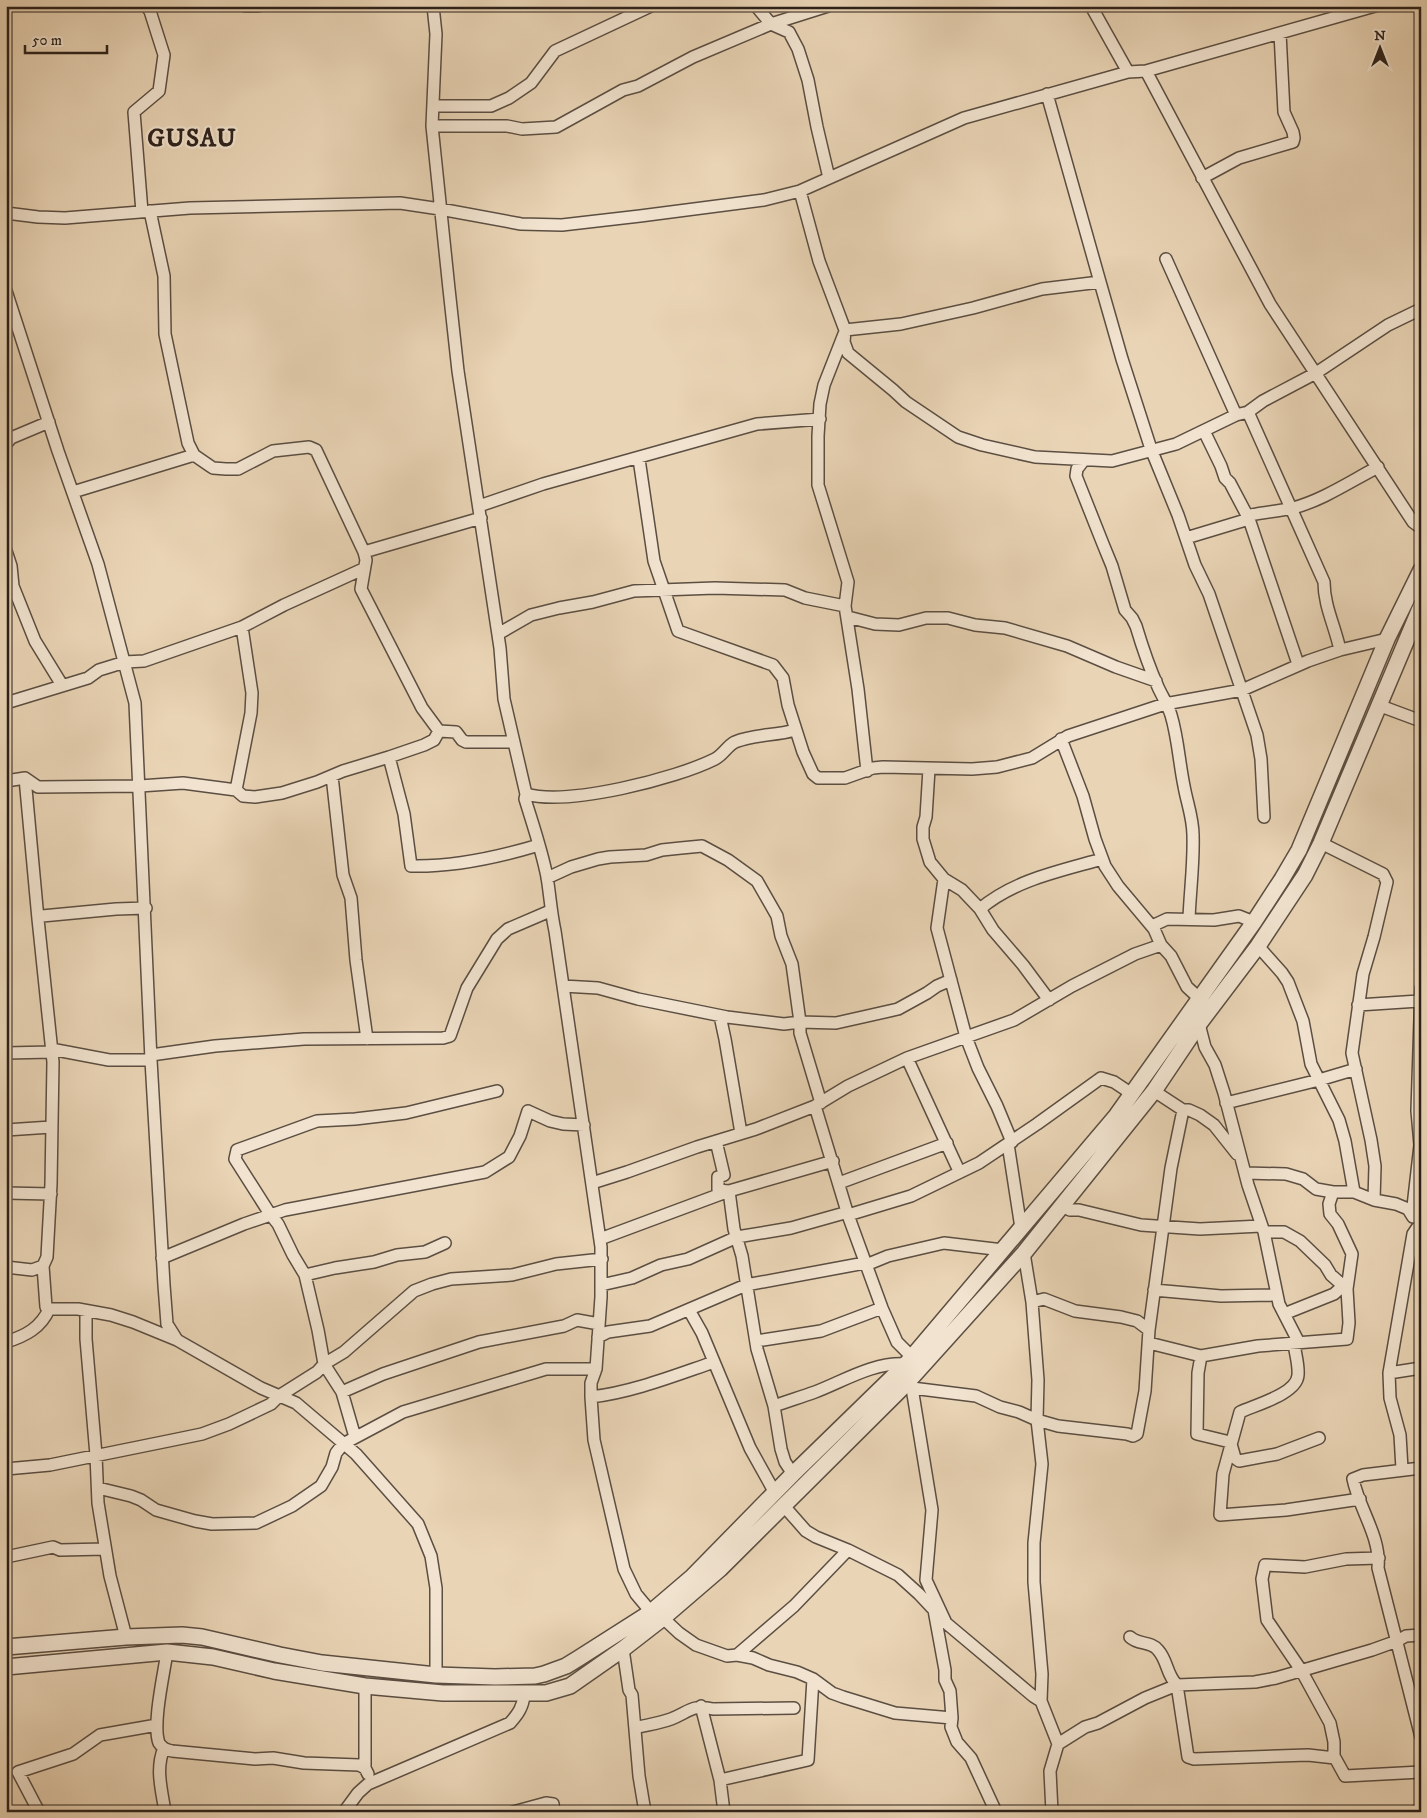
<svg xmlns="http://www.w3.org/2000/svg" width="1427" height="1818" font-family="'IM FELL DW Pica',serif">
  <rect width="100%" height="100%" fill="#e9d4b5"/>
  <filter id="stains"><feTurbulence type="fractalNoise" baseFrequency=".004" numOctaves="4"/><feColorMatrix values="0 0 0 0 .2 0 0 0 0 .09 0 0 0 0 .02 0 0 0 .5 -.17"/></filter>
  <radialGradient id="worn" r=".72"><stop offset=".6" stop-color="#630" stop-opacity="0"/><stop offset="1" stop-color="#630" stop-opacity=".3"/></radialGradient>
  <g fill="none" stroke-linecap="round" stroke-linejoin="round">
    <g stroke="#5b4e42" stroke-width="14">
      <path id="minor" d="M 245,6 L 258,6
        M 433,6 L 436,34 L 432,126 L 449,289 L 458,371 L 500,648 L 504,699 L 526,794 L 525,799 C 533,825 542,851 547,877 C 550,895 551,913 555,931 L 601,1247 L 601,1297 L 596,1369 L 591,1383 L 591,1397 L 594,1440 L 624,1569 L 636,1594 L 651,1612
        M 756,6 L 771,24 L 789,32 L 798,49 L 808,80 L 817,127 L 829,178
        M 1091,6 L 1128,72
        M 1146,71 L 1270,304 L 1413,522 L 1421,528
        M 1047,94 L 1100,282
        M 433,106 L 491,106 L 509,98 L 531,83 L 555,51 L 651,6
        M 432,126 L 507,126 L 522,129 L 556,127 L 623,90 L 638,86 L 693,57 L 771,24 L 828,6
        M 1202,178 L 1239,158 L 1293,142 L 1294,138 L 1293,132 L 1284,112 L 1280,33
        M 800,191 L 819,261 L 845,330 L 844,342 L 848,353 L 893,390 L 906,402 L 958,437 L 982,445 L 1035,457 L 1112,461 L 1176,444 L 1236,415 L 1248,412 L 1263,401 L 1316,373 L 1388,325 L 1421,309
        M 150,211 L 164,276 L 165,334 L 188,443 L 194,455 L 210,466 L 213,468 L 226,469 L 238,469 L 273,451 L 309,447 L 316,450 L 364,552 L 366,560 L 361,589 L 422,708 L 439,731 L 456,732 L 462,740 L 466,742 L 514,742
        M 142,212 L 134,112 L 159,91 L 164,55 L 150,11 L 146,6
        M 6,213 L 38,217 L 65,218 L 190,208 L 400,203 L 440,209 L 521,224 L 562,225 L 640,216 L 764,200 L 800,191 L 964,118 L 1128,72 L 1146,71 L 1375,6
        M 1166,259 L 1236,415
        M 6,291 L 58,451 L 98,564 L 135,703 L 151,1060 L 164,1285 L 167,1324 L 177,1340
        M 845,330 L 901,324 L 973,308 L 1042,289 L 1100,282 L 1122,359 L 1151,449 L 1178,515 L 1195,565 L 1209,594 L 1257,735 L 1261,759 L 1264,817
        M 844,334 L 824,385 L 820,404 L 818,436 L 818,485 L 848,582 L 845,606 L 858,689 L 867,771
        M 1248,412 L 1324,582 C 1324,606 1335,626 1340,650
        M 1204,431 L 1221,466 L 1225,478 L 1230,483 L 1249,519 L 1298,664
        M 6,444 L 11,438 L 49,422
        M 639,459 L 654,561 L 678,631 L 773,665 L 783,678 L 788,705 L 803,752 L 813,774 L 818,778 L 845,778 L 873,768 L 883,767 L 972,769 L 997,767 L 1032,758 L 1068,736 L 1165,704 L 1242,690 L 1308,661 L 1340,650 L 1387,639
        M 1084,460 L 1077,469 L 1076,476 L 1103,544 L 1112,566 L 1125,610 L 1132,618 L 1136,626 C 1142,646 1149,667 1158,687 C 1162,696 1168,705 1171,715 C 1178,738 1179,762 1184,786 C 1187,803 1193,818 1193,835 C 1194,863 1190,891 1189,919
        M 73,492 L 194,455
        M 479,506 L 543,484 L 757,424 L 820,419
        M 1186,538 L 1249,519 L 1251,515 C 1265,512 1280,511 1293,508 C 1323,500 1351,481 1378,467
        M 6,551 L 11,566 L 13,586 L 35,641 L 62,685
        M 364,552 L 481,518
        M 848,617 L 875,624 L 899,625 L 926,618 L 948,618 L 975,625 L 1005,628 L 1067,646 L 1116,667 L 1156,681
        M 498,634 L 531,615 L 559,608 L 593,602 L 634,591 L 715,588 L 785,590 L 805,598 L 845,606
        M 6,703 L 88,678 L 99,670 L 125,662 L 144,661 L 242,627 L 284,605 L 363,569
        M 1378,705 L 1421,721
        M 1061,739 L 1083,796 L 1095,839 L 1105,866 L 1118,886 L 1154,929 L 1161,945 L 1171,956 L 1187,987 L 1200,999
        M 389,757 L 404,814 L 411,866 C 454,867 499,857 539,845
        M 929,769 L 926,817 L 923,827 L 923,839 L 930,862 L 944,879 L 962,890 L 980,909 L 993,930 L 1023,965 L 1049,1000
        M 332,776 L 343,875 L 351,898 L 356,960 L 367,1039
        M 25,778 L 38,919
        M 6,781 L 25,778 L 38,787 L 140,786 L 183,783 L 236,790 L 251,713 L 252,693 L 242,627
        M 236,790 L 243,796 L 255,797 L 282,793 L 317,782 L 343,771 L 389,757 L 424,745 L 434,740 L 439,731
        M 526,794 C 568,806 675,779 715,759 C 723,755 727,746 735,742 C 754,734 775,736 795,730
        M 1321,843 L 1383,874 L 1387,882 L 1374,937 L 1363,974 L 1352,1053 L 1371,1140 L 1375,1166 L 1374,1200
        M 547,878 L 571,867 L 598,859 L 610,857 L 646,855 L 662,850 L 681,848 L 702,846 L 728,860 L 757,881 L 777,916 L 781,936 L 792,964 L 800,1022 L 836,1023 L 898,1009 L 927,993 L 937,986 L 951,980
        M 944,879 L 937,928 L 966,1037 L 978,1068 L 997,1106 L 1012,1142
        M 980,909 C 1014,880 1060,871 1102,859
        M 1152,926 L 1167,919 L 1214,920 L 1239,916 L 1254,922
        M 1258,946 L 1282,973 L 1288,982 L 1303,1021 L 1311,1064 L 1339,1120 L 1345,1141 L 1354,1192
        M 563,986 L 598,988 L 638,999 L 727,1017 L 784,1024 L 800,1022 L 800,1033 L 821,1103
        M 1358,1005 L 1419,1001
        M 720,1016 L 725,1039 L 741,1133
        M 1199,1024 L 1205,1047 L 1215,1065 L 1224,1093 L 1248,1185 L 1264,1232 L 1279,1304 L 1297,1339 L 1294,1343 C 1295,1353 1299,1365 1298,1375 C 1297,1394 1255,1405 1240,1412 L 1223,1474 L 1220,1515 L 1286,1510 L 1360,1499
        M 51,1049 L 109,1060 L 151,1060
        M 6,1053 L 52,1052
        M 151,1055 L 215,1046 L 304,1039 L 443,1038 L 450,1036 L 467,988 L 497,939 L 508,929 L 550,911
        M 907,1058 L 959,1171
        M 1154,1091 L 1183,1110 L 1189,1110 L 1200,1115 L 1214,1125 L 1237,1154
        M 1226,1103 L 1319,1080 L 1356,1069
        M 815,1106 L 848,1215 L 882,1308 L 897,1342 L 912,1357
        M 6,1130 L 51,1127
        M 716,1141 L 724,1175 L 718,1177 L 718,1190 L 729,1191 L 734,1229 L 742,1256 L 757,1349 L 774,1406 L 781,1449 L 785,1462 L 793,1474
        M 1008,1144 L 1021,1228
        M 1246,1173 L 1286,1174 L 1303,1179 L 1316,1189 L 1333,1192 L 1354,1192 L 1374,1200 L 1396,1204 L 1408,1209 L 1413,1217
        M 592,1183 L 627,1172 L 697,1147 L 756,1129 L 815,1106 L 848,1086 L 907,1058 L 1014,1020 L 1072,986 L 1135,954 L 1161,945
        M 839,1183 L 947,1143
        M 6,1193 L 51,1194
        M 1062,1206 L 1070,1210 L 1079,1210 L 1141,1225 L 1200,1229 L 1261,1226
        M 848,1215 L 911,1196 L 979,1163 L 1037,1124 L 1101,1078 L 1114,1082 L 1132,1094
        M 1412,1215 L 1420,1145 L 1417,1111 L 1421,988
        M 1264,1232 L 1284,1232 L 1300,1241 L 1325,1265 L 1331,1275 L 1347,1289
        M 600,1239 L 729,1191 L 833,1161
        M 1024,1253 L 1032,1302 L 1038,1380 L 1037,1420 L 1042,1464 L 1034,1543 L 1034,1582 L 1042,1674 L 1041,1701 L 1058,1744 L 1050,1771 L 1052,1812
        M 162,1258 L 244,1224 L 285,1210 L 485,1172 L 509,1157 L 520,1136 L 528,1111 L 550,1121 L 563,1124 L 584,1125
        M 866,1265 L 888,1256 L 944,1243 L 1003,1250
        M 6,1267 L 32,1270 L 43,1266
        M 305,1275 L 335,1268 L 374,1262 L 397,1255 L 425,1252 L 445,1243
        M 601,1285 L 632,1278 L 661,1265 L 688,1259 L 737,1237 L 791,1228 L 848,1212
        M 1154,1290 L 1221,1296 L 1276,1295
        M 1032,1302 L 1044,1299 L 1075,1311 L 1121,1317 L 1137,1321 L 1149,1330
        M 49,1309 L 78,1309 L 111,1315 L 133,1322 L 177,1340 L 261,1388 L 296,1403 L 356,1454 L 418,1524 L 431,1556 L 436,1588 L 436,1675
        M 49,1309 L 46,1307 L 43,1266 L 47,1257 L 51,1184 L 53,1062 L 38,919 L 42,916 L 116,909 L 146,908
        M 689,1310 L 702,1333 L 750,1448 L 775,1493
        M 86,1311 L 86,1339 L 96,1455 L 98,1503 L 110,1576 L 126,1637
        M 1284,1314 L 1334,1294 L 1344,1285
        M 598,1337 L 608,1332 L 650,1326 L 746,1285 L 865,1263
        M 756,1341 L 821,1331 L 882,1308
        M 6,1342 C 25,1336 41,1328 49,1309
        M 1149,1343 L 1201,1356 L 1198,1373 L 1197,1434 L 1230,1442
        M 1201,1356 L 1258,1346 L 1347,1339 L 1349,1323 L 1347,1289 L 1352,1254 L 1338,1224 L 1330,1214 L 1329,1204 L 1333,1192
        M 1389,1373 L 1421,1368
        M 905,1385 L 912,1388 L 976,1396 L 1000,1407 L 1019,1412 L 1037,1420 L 1058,1426 L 1127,1434 L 1133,1436 L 1137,1434 L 1145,1391 L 1149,1330 L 1171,1168 L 1183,1110
        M 912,1388 L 932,1510 L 926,1580 L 946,1623 L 1033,1696 L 1041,1701
        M 342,1392 L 383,1374 L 479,1342 L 564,1326 L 577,1320 L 599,1324
        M 591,1397 C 633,1392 673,1376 714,1362
        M 774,1406 C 788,1401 801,1397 815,1392 C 844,1381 873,1362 906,1364
        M 355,1437 L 342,1392 L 324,1364 L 318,1330 L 305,1275 L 293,1255 L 278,1224 L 270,1214 L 235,1159 L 237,1150 L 317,1121 L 355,1119 L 406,1113 L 497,1091
        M 1231,1444 L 1235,1458 L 1239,1461 L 1277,1454 L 1319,1438
        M 1421,1468 L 1363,1475 L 1353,1479 C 1359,1509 1381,1537 1378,1568 L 1421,1737
        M 6,1469 L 50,1465 L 173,1440 L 202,1434 L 229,1424 L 271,1404 L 279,1396 L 317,1372 L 324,1364 L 344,1352 L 414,1291 L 432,1284 L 451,1279 L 512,1275 L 556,1264 L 602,1259
        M 1402,1469 L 1400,1435 L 1390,1398 L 1389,1373 L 1413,1234 L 1417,1228 L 1421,1228
        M 98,1488 L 131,1496 L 141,1500 L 156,1510 L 195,1521 L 212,1524 L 256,1523 L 292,1506 L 321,1486 L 332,1467 L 336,1453 L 343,1444 L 403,1412 L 546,1369 L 596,1369
        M 783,1505 L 806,1531 L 816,1537 L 848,1550 L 898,1575 L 919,1594 L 934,1610 L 945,1670 L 945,1680 L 950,1691 L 952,1718 L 951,1727 L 957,1742 L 971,1758 L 996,1812
        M 6,1557 L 53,1547 L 60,1550 L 105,1549
        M 1379,1558 L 1346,1559 L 1305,1567 L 1265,1565 L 1262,1579 L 1267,1620 L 1301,1670 L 1330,1723 L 1334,1742 L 1334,1756 L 1345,1776 L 1421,1772
        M 663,1618 L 679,1633 L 696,1645 L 727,1656 L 737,1655 L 753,1658 L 769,1665 L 797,1672 L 813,1679 L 832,1693 L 843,1697 L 895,1713 L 952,1718
        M 1130,1637 C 1138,1645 1151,1641 1158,1650 C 1168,1661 1166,1674 1177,1685 L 1188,1757 L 1194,1759 L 1308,1755 L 1335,1758
        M 623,1649 L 629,1690 L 632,1695 L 639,1776 L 645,1812
        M 167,1652 C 164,1673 152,1725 159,1743 C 162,1748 167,1750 172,1751 L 255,1759 L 273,1758 L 304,1763 L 359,1765 L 365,1768
        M 737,1655 L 794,1606 L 848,1550
        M 365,1686 L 365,1768 L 368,1774
        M 701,1706 L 720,1780 L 724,1812
        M 635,1728 C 647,1725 660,1723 671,1719 C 689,1712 692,1704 713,1709 L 794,1708
        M 1058,1744 L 1085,1727 L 1098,1723 L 1145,1698 L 1177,1685 L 1255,1682 L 1276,1678 L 1372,1650 L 1397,1641 L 1406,1636 L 1421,1635
        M 164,1748 C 155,1769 162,1791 165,1812
        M 720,1780 L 808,1760 L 813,1679
        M 39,1812 L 18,1772 L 73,1754 L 100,1735 L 157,1725
        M 344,1812 L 358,1793 L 368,1784 L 510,1723 C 518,1714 523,1707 524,1695
        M 513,1812 L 546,1803 L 553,1804 L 554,1812
        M 1416,1812 L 1421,1808"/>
    </g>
    <g stroke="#5b4e42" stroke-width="18">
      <path id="tertiary" d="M 6,1647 L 126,1637 L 182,1635 L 202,1637 L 280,1655 L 322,1663 L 436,1675 L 495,1677 L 535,1676 L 544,1674 L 566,1666 L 579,1658 L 651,1612 L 692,1577 L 793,1474 L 906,1364 L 1116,1116 L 1254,922 L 1282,879 L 1299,850 L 1387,639 L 1421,570
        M 6,1667 L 167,1652 L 213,1657 L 274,1671 L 365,1686 L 443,1693 L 546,1693 L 570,1686 L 623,1649 L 663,1618 L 720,1569 L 905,1385 L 1024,1253 L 1154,1091 L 1199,1024 L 1258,946 L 1305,875 L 1321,843 L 1421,606"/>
    </g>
    <use href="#minor" stroke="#f1e3cf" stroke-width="11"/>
    <use href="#tertiary" stroke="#f1e3cf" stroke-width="15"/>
  </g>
  <g text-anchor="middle" stroke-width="4.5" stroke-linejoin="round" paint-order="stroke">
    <g font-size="25" font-weight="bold" letter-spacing="1" fill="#2c211b" stroke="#f1e3cf">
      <text x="192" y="146">GUSAU</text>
    </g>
  </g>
  <rect width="1427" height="1818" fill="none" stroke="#e9d4b5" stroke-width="25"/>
  <rect x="8" y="8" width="1412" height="1803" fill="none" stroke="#2c211b" stroke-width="2.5"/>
  <rect x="12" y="12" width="1402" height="1793" fill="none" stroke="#2c211b"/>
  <g transform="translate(1380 48)" stroke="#f1e3cf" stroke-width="4" paint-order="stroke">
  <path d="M0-4L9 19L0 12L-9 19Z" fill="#2c211b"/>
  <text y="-8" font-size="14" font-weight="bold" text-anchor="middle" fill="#2c211b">N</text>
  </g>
  <path d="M25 45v8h82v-8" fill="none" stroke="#2c211b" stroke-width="2.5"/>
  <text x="32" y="45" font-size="15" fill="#2c211b" stroke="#f1e3cf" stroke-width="4" paint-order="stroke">50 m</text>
  <rect width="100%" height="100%" filter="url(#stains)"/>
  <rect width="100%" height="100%" fill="url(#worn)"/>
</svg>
